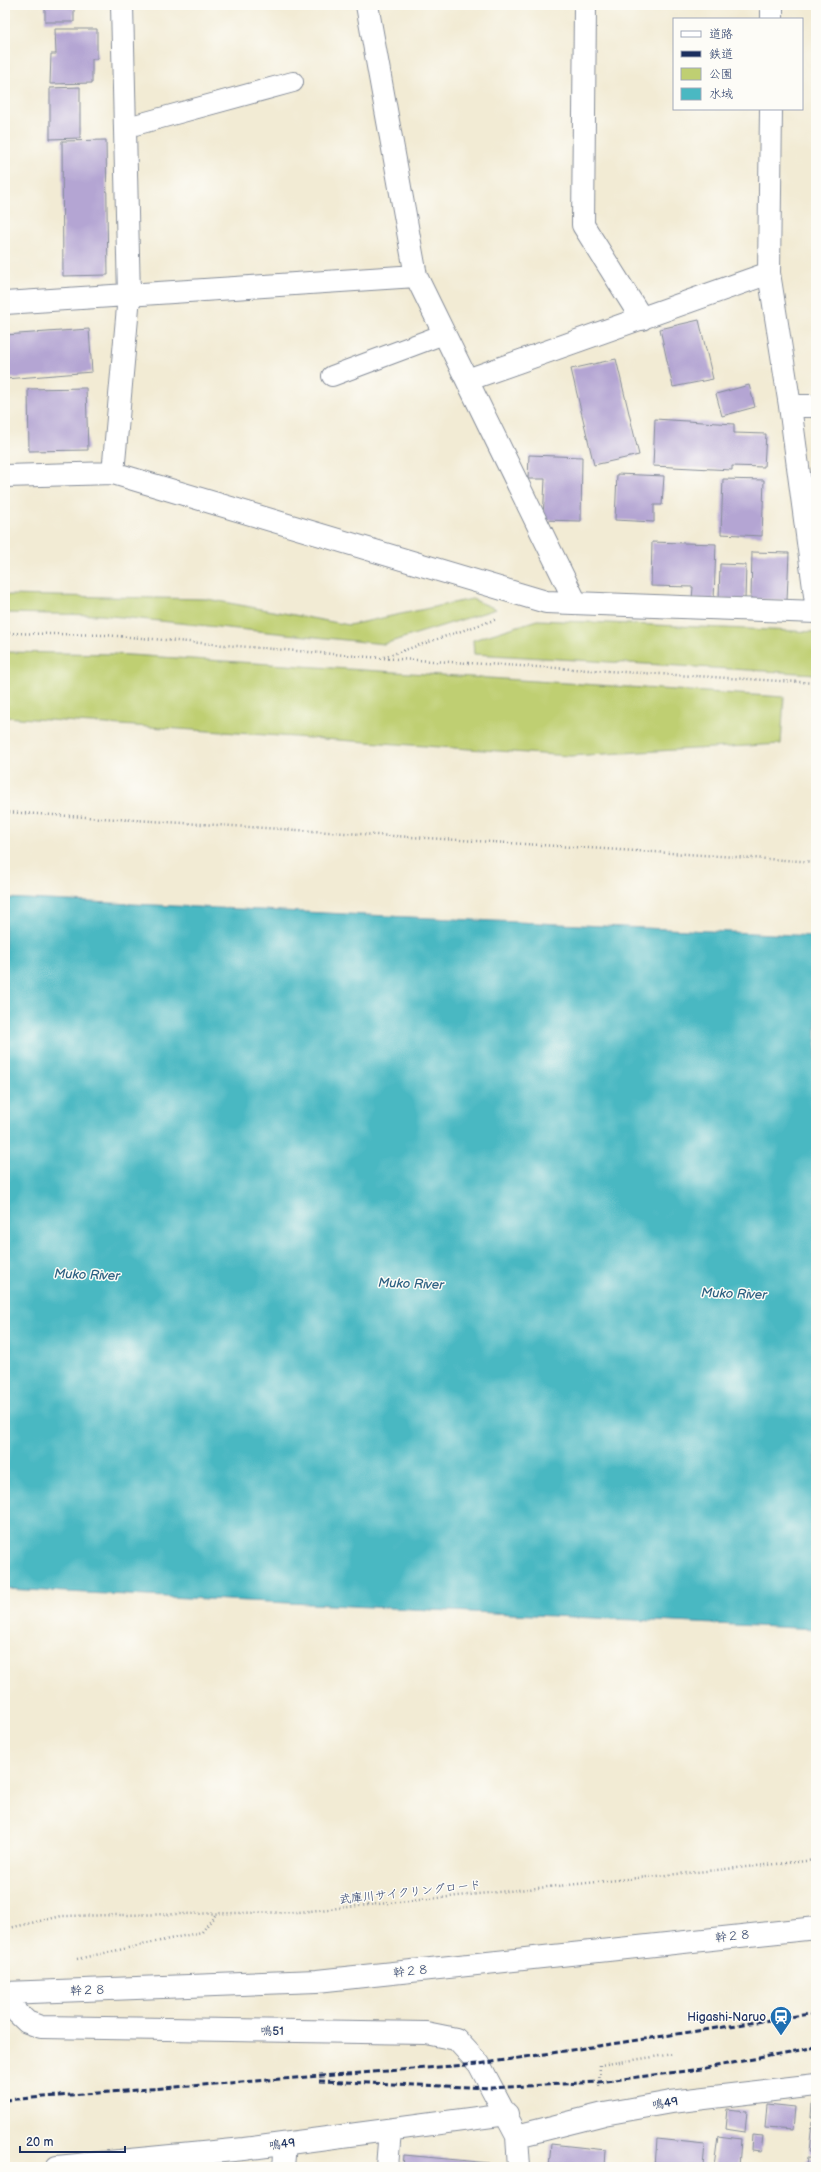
<svg xmlns="http://www.w3.org/2000/svg" width="821" height="2172" font-family="'Balsamiq Sans','Klee One',sans-serif">
  <rect width="100%" height="100%" fill="#fdfcf7"/>
  <filter id="ink" filterUnits="userSpaceOnUse"><feTurbulence type="fractalNoise" baseFrequency=".025" numOctaves="2"/><feDisplacementMap in="SourceGraphic" scale="8" xChannelSelector="R" yChannelSelector="G"/><feConvolveMatrix kernelMatrix="1 2 1 2 8 2 1 2 1" color-interpolation-filters="sRGB"/></filter>
  <filter id="wash" filterUnits="userSpaceOnUse"><feTurbulence type="fractalNoise" baseFrequency=".012" numOctaves="4" result="noise"/><feDisplacementMap in="SourceGraphic" scale="16" xChannelSelector="R" yChannelSelector="G"/><feGaussianBlur stdDeviation="0.9" result="paint"/><feColorMatrix in="noise" values="0 0 0 0 0 0 0 0 0 0 0 0 0 0 0 0 0 1.4 0 .05"/><feComposite in="paint" operator="in"/></filter>
  <g filter="url(#wash)">
    <rect width="100%" height="100%" fill="#f2ebd4"/>
    <path fill="#bfcf72" stroke="#6d7f68" d="M 5,595 L 207,599 L 349,625 L 472,599 L 496,609 L 384,644 L 101,615 L 5,613 Z
      M 537,620 L 816,632 L 816,674 L 474,654 L 473,640 Z
      M 5,652 L 114,654 L 784,697 L 781,744 L 570,756 L 5,717 Z"/>
    <path fill="#4ab8c2" stroke="#327490" d="M 5,898 L 816,936 L 816,1629 L 5,1589 Z"/>
    <g id="blocks">
      <path fill="#b4a5d3" d="M 45,5 L 74,5 L 74,22 L 45,22 Z
        M 55,29 L 97,29 L 97,59 L 92,59 L 92,83 L 50,84 L 51,54 L 56,54 Z
        M 80,87 L 80,138 L 50,139 L 50,88 Z
        M 106,140 L 108,275 L 63,276 L 62,141 Z
        M 699,320 L 713,379 L 673,387 L 660,329 Z
        M 89,329 L 92,372 L 5,379 L 5,335 Z
        M 616,359 L 639,455 L 594,465 L 571,369 Z
        M 749,385 L 755,407 L 722,416 L 716,394 Z
        M 86,388 L 88,450 L 29,451 L 28,389 Z
        M 655,419 L 734,424 L 734,433 L 766,434 L 764,467 L 732,466 L 732,470 L 653,466 Z
        M 529,455 L 582,457 L 581,521 L 543,520 L 545,479 L 528,479 Z
        M 617,474 L 664,476 L 662,505 L 654,505 L 654,522 L 615,520 Z
        M 723,479 L 764,480 L 762,536 L 721,534 Z
        M 652,542 L 716,544 L 714,600 L 692,599 L 693,587 L 651,586 Z
        M 752,552 L 789,553 L 787,600 L 751,599 Z
        M 720,564 L 746,565 L 745,600 L 719,599 Z
        M 767,2104 L 795,2107 L 793,2130 L 765,2128 Z
        M 812,2104 L 816,2104 L 816,2117 L 811,2117 Z
        M 727,2109 L 747,2111 L 745,2132 L 725,2129 Z
        M 812,2121 L 816,2121 L 816,2154 L 809,2153 Z
        M 752,2135 L 763,2136 L 761,2152 L 751,2151 Z
        M 718,2136 L 741,2139 L 739,2167 L 714,2167 Z
        M 657,2139 L 705,2144 L 703,2167 L 655,2167 Z
        M 551,2144 L 606,2150 L 605,2167 L 549,2167 Z
        M 404,2155 L 490,2163 L 490,2167 L 403,2167 Z
        M 807,2158 L 816,2159 L 816,2167 L 806,2167 Z"/>
    </g>
  </g>
  <g filter="url(#ink)">
    <use href="#blocks" fill-opacity="0" stroke="#868d99" stroke-width="1"/>
    <g fill="none" stroke-linecap="round" stroke-linejoin="round">
      <g stroke="#868d99" stroke-width="22">
        <path id="service" d="M 124,128 L 293,82
          M 332,376 L 444,334"/>
      </g>
      <g stroke="#868d99" stroke-width="24">
        <path id="minor" d="M 367,5 L 416,276
          M 585,5 L 583,225 L 642,319
          M 772,19 L 772,5
          M 771,109 L 769,273 L 790,406 L 816,603
          M 5,303 L 416,276 L 576,603
          M 467,380 L 769,273
          M 790,406 L 816,406
          M 113,473 L 129,296 L 122,5
          M 5,476 L 113,473 L 546,602 L 816,612
          M 5,2001 L 27,2022 L 41,2027 L 426,2033 L 456,2039 L 479,2064 L 517,2136 L 519,2167
          M 517,2136 L 604,2114 L 671,2102 L 816,2085
          M 57,2167 L 244,2149 L 507,2114
          M 283,2167 L 285,2144
          M 387,2167 L 390,2130"/>
      </g>
      <g stroke="#868d99" stroke-width="24">
        <path id="tertiary" d="M 5,1993 L 317,1981 L 816,1928"/>
      </g>
      <path stroke="#868d99" stroke-width="2.5" stroke-dasharray="1 3" stroke-linecap="butt" d="M 5,633 L 105,635 L 381,658 L 816,683
        M 384,657 L 497,619
        M 5,812 L 816,862
        M 5,1929 L 62,1916 L 299,1912 L 816,1860
        M 77,1959 L 202,1932 L 216,1914
        M 599,2086 L 600,2065 L 673,2054"/>
      <use href="#service" stroke="#fff" stroke-width="20"/>
      <use href="#minor" stroke="#fff" stroke-width="22"/>
      <use href="#tertiary" stroke="#fff" stroke-width="22"/>
      <path stroke="#1b2f5e" stroke-width="3" stroke-dasharray="6 3" stroke-linecap="butt" d="M 319,2081 L 492,2088 L 599,2082 L 701,2069 L 816,2047
        M 5,2100 L 479,2064 L 816,2013"/>
    </g>
  </g>
  <defs>
    <g id="station-pin" transform="scale(1.15)"><path d="M0 17L-7.5 6A9.5 9.5 0 1 1 7.5 6Z" fill="#1f6fb2" stroke="#fdfcf7"/><path d="M-3-6H3Q5-6 5-4V2Q5 4 3 4L4.5 6H3L1.5 4h-3L-3 6H-4.5L-3 4Q-5 4-5 2V-4Q-5-6-3-6ZM-3.5-4v3h7v-3ZM-3.5 1v1.5H-2V1ZM2 1v1.5H3.5V1Z" fill="#fff"/></g>
  </defs>
  <g fill-rule="evenodd">
    <use href="#station-pin" x="781" y="2017"/>
  </g>
  <g text-anchor="middle" stroke-width="3" stroke-linejoin="round" paint-order="stroke">
    <g font-size="12" fill="#1b2f5e" stroke="#fdfcf7">
      <text transform="translate(410 1892) rotate(-6)" y="4">武庫川サイクリングロード</text>
      <text transform="translate(733 1936) rotate(-6)" y="4">幹２８</text>
      <text transform="translate(411 1971) rotate(-6)" y="4">幹２８</text>
      <text transform="translate(88 1990) rotate(-2)" y="4">幹２８</text>
      <text transform="translate(272 2031) rotate(1)" y="4">鳴51</text>
      <text transform="translate(665 2103) rotate(-9)" y="4">鳴49</text>
      <text transform="translate(282 2144) rotate(-7)" y="4">鳴49</text>
    </g>
    <g font-size="12" fill="#1b2f5e" stroke="#fdfcf7" text-anchor="end">
      <text x="766" y="2021">Higashi-Naruo</text>
    </g>
    <g font-size="13" font-style="italic" fill="#2b5f81" stroke="#fdfcf7">
      <text transform="translate(87 1274) rotate(2)" y="5">Muko River</text>
      <text transform="translate(411 1283) rotate(2)" y="5">Muko River</text>
      <text transform="translate(734 1293) rotate(2)" y="5">Muko River</text>
    </g>
  </g>
  <rect width="821" height="2172" fill="none" stroke="#fdfcf7" stroke-width="20"/>
  <rect x="673" y="18" width="130" height="92" fill="#fdfcf7" stroke="#a3aaba"/>
  <rect x="681" y="31" width="20" height="6" fill="#ffffff" stroke="#a3aaba"/>
  <text x="709" y="38" font-size="12" fill="#1b2f5e">道路</text>
  <rect x="681" y="51" width="20" height="6" fill="#1b2f5e" stroke="#a3aaba"/>
  <text x="709" y="58" font-size="12" fill="#1b2f5e">鉄道</text>
  <rect x="681" y="68" width="20" height="12" fill="#bfcf72" stroke="#a3aaba"/>
  <text x="709" y="78" font-size="12" fill="#1b2f5e">公園</text>
  <rect x="681" y="88" width="20" height="12" fill="#4ab8c2" stroke="#a3aaba"/>
  <text x="709" y="98" font-size="12" fill="#1b2f5e">水域</text>
  <path d="M20 2146v6h105v-6" fill="none" stroke="#1b2f5e" stroke-width="2"/>
  <text x="26" y="2146" font-size="12" fill="#1b2f5e" stroke="#fdfcf7" stroke-width="3" paint-order="stroke">20 m</text>
</svg>
